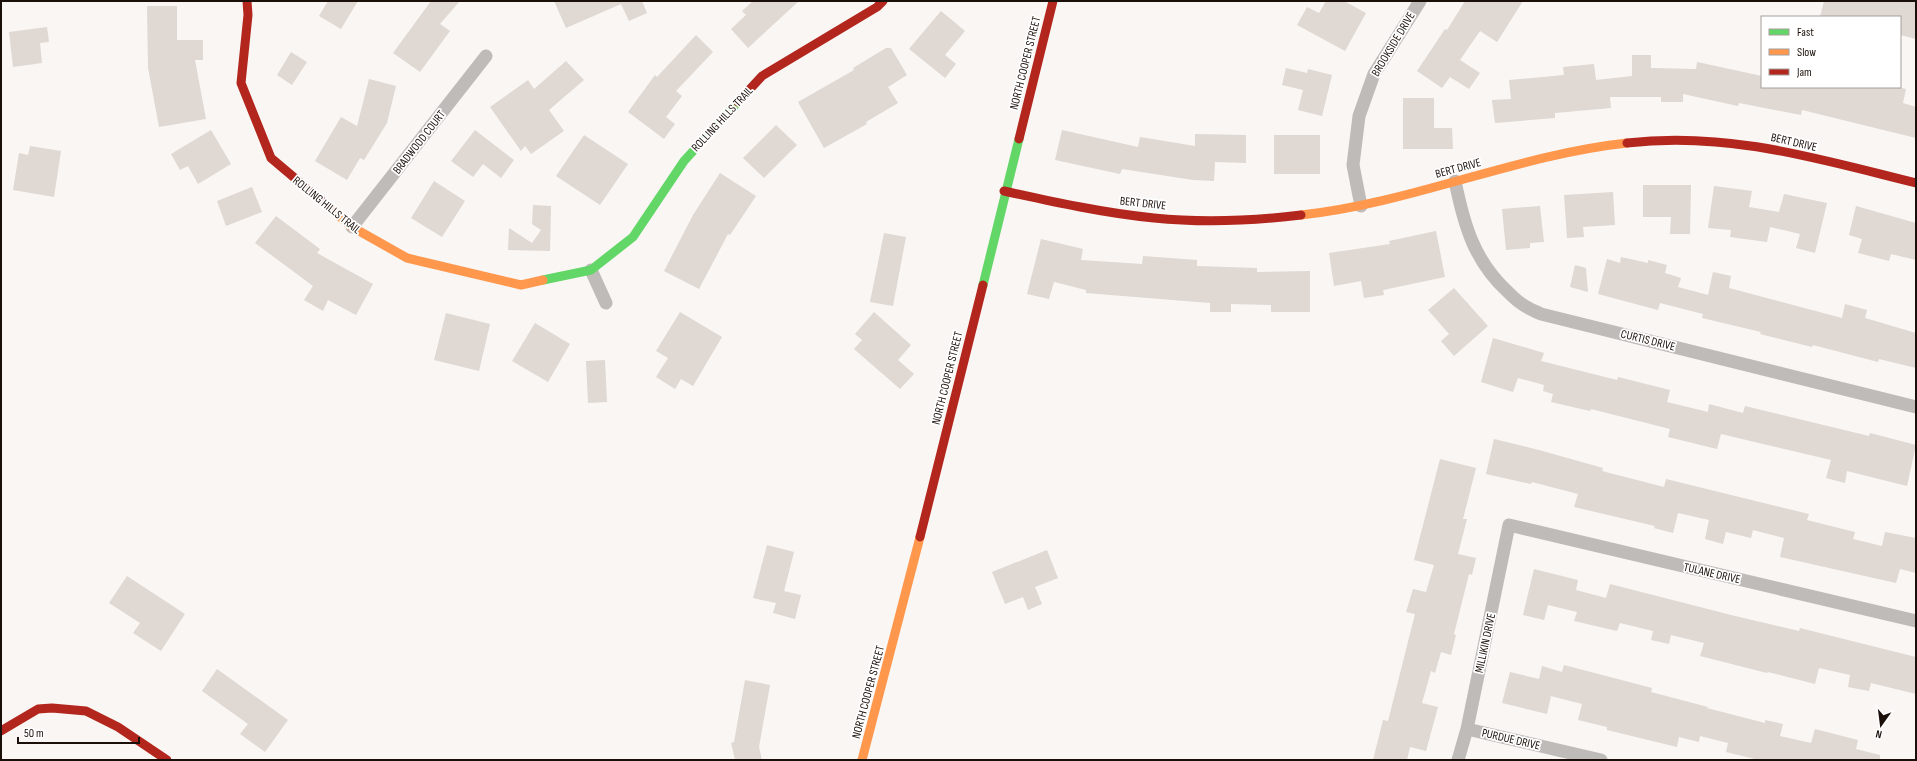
<svg xmlns="http://www.w3.org/2000/svg" width="1917" height="761" font-family="'Sofia Sans Condensed',sans-serif">
  <rect width="100%" height="100%" fill="#f9f6f3"/>
  <path fill="#dfd8d3" d="M 328,1 L 358,1 L 341,29 L 319,16 Z
    M 431,1 L 460,1 L 440,24 L 450,31 L 420,72 L 393,53 Z
    M 554,1 L 642,1 L 647,13 L 629,21 L 621,4 L 566,28 Z
    M 753,1 L 799,1 L 748,48 L 731,29 L 746,15 L 742,11 Z
    M 1326,1 L 1344,1 L 1366,13 L 1345,51 L 1297,25 L 1307,7 L 1319,13 Z
    M 1465,1 L 1523,1 L 1497,42 L 1480,31 L 1460,60 L 1480,73 L 1469,89 L 1450,77 L 1442,88 L 1417,71 L 1445,29 L 1447,30 Z
    M 1824,1 L 1916,1 L 1916,39 L 1900,35 L 1900,17 L 1820,17 Z
    M 147,6 L 177,6 L 177,40 L 203,40 L 203,60 L 195,60 L 206,119 L 159,127 L 148,68 Z
    M 941,11 L 965,31 L 945,55 L 956,64 L 945,78 L 909,49 Z
    M 47,27 L 49,42 L 40,43 L 42,63 L 13,67 L 9,32 Z
    M 696,35 L 713,52 L 676,91 L 682,96 L 666,117 L 675,124 L 664,139 L 628,112 L 655,75 L 657,77 Z
    M 886,48 L 891,48 L 907,75 L 888,87 L 898,103 L 866,122 L 867,124 L 824,148 L 798,102 L 854,70 L 853,68 Z
    M 291,52 L 307,62 L 292,85 L 277,75 Z
    M 1632,55 L 1651,55 L 1651,68 L 1696,69 L 1697,62 L 1762,76 L 1762,87 L 1897,87 L 1906,89 L 1903,103 L 1916,107 L 1916,138 L 1802,110 L 1801,115 L 1739,103 L 1738,106 L 1683,94 L 1683,102 L 1661,102 L 1661,97 L 1610,97 L 1611,108 L 1555,113 L 1555,118 L 1495,123 L 1492,100 L 1511,99 L 1509,80 L 1564,75 L 1563,67 L 1594,64 L 1596,80 L 1632,76 Z
    M 566,61 L 584,80 L 549,110 L 564,131 L 531,154 L 525,146 L 521,151 L 490,107 L 528,80 L 534,89 Z
    M 1286,68 L 1307,73 L 1308,69 L 1332,75 L 1322,116 L 1298,110 L 1303,90 L 1282,85 Z
    M 369,79 L 396,86 L 387,123 L 364,160 L 360,158 L 347,180 L 315,161 L 341,117 L 357,126 Z
    M 1403,98 L 1434,98 L 1434,128 L 1452,128 L 1453,149 L 1403,149 Z
    M 776,125 L 797,145 L 764,178 L 743,158 Z
    M 211,130 L 231,164 L 198,184 L 188,166 L 180,170 L 171,154 Z
    M 475,130 L 514,160 L 501,178 L 483,164 L 473,177 L 451,161 Z
    M 1062,130 L 1138,147 L 1140,137 L 1195,146 L 1195,134 L 1246,135 L 1246,163 L 1215,162 L 1214,181 L 1193,180 L 1122,169 L 1120,174 L 1055,160 Z
    M 584,135 L 628,164 L 600,205 L 556,176 Z
    M 1274,135 L 1320,135 L 1320,174 L 1274,174 Z
    M 30,146 L 61,151 L 54,197 L 13,190 L 19,153 L 28,155 Z
    M 720,173 L 756,196 L 730,235 L 728,234 L 699,289 L 664,271 L 693,215 Z
    M 434,181 L 465,201 L 442,237 L 411,218 Z
    M 1643,185 L 1691,185 L 1690,234 L 1670,234 L 1671,217 L 1643,217 Z
    M 1714,186 L 1752,191 L 1749,207 L 1779,212 L 1784,194 L 1827,203 L 1815,253 L 1796,248 L 1800,234 L 1770,227 L 1767,242 L 1730,237 L 1731,230 L 1708,228 Z
    M 252,187 L 262,212 L 226,226 L 217,201 Z
    M 1613,192 L 1615,225 L 1583,227 L 1584,237 L 1567,238 L 1564,195 Z
    M 533,205 L 551,206 L 550,251 L 508,250 L 509,228 L 532,243 L 541,230 L 532,224 Z
    M 1540,206 L 1544,242 L 1530,243 L 1530,248 L 1506,250 L 1502,209 Z
    M 1856,206 L 1916,223 L 1916,260 L 1891,254 L 1889,261 L 1858,253 L 1862,239 L 1849,235 Z
    M 276,216 L 320,249 L 317,253 L 373,284 L 356,315 L 328,300 L 323,311 L 304,300 L 313,286 L 255,243 Z
    M 1436,231 L 1445,277 L 1383,290 L 1384,295 L 1364,298 L 1361,281 L 1334,286 L 1329,253 L 1390,244 L 1389,241 Z
    M 884,233 L 906,237 L 893,306 L 870,302 Z
    M 1041,239 L 1083,249 L 1081,260 L 1142,264 L 1143,256 L 1197,260 L 1197,266 L 1257,268 L 1257,272 L 1310,271 L 1310,312 L 1271,312 L 1271,305 L 1231,304 L 1231,312 L 1210,312 L 1210,303 L 1086,293 L 1086,290 L 1054,282 L 1049,299 L 1027,294 Z
    M 1621,257 L 1648,263 L 1648,260 L 1667,265 L 1665,273 L 1681,278 L 1678,287 L 1708,295 L 1713,272 L 1731,276 L 1729,288 L 1842,318 L 1845,304 L 1867,310 L 1865,318 L 1916,333 L 1916,368 L 1879,359 L 1878,362 L 1813,345 L 1812,347 L 1760,334 L 1761,332 L 1702,318 L 1703,314 L 1660,303 L 1658,310 L 1598,294 L 1607,259 L 1620,263 Z
    M 1575,265 L 1586,268 L 1588,292 L 1570,287 Z
    M 1454,288 L 1488,326 L 1454,356 L 1441,341 L 1449,334 L 1428,310 Z
    M 680,312 L 722,337 L 693,386 L 681,379 L 675,389 L 656,377 L 668,358 L 656,351 Z
    M 874,312 L 911,345 L 898,360 L 914,374 L 900,389 L 854,349 L 862,340 L 855,334 Z
    M 446,313 L 490,324 L 479,371 L 434,360 Z
    M 535,323 L 570,344 L 548,382 L 512,361 Z
    M 1493,338 L 1544,353 L 1541,361 L 1617,380 L 1618,377 L 1670,390 L 1667,402 L 1708,412 L 1709,404 L 1743,413 L 1745,406 L 1869,436 L 1870,433 L 1916,445 L 1907,486 L 1847,471 L 1845,483 L 1826,478 L 1831,460 L 1721,434 L 1717,449 L 1668,437 L 1670,429 L 1591,409 L 1590,411 L 1551,402 L 1553,394 L 1543,391 L 1544,385 L 1518,378 L 1513,392 L 1481,382 Z
    M 605,360 L 607,402 L 588,403 L 586,361 Z
    M 1494,439 L 1539,450 L 1603,468 L 1602,471 L 1664,487 L 1666,479 L 1809,514 L 1807,520 L 1855,532 L 1853,539 L 1882,546 L 1885,532 L 1916,538 L 1916,573 L 1900,569 L 1896,583 L 1780,557 L 1784,538 L 1753,530 L 1751,538 L 1726,532 L 1723,544 L 1705,539 L 1709,520 L 1678,513 L 1673,533 L 1654,528 L 1655,526 L 1574,507 L 1578,494 L 1532,482 L 1531,484 L 1486,474 Z
    M 1440,459 L 1476,468 L 1463,519 L 1467,519 L 1458,554 L 1476,558 L 1472,575 L 1469,574 L 1454,634 L 1456,635 L 1451,655 L 1441,652 L 1435,673 L 1431,671 L 1422,703 L 1438,707 L 1426,751 L 1410,747 L 1407,760 L 1373,760 L 1383,720 L 1388,721 L 1415,614 L 1406,612 L 1413,589 L 1426,592 L 1434,565 L 1414,560 Z
    M 767,545 L 794,552 L 784,591 L 801,595 L 795,619 L 773,613 L 776,603 L 753,598 Z
    M 1047,550 L 1058,578 L 1035,587 L 1042,604 L 1028,610 L 1023,597 L 1005,604 L 992,572 Z
    M 1534,569 L 1578,580 L 1576,590 L 1606,598 L 1610,584 L 1735,616 L 1799,631 L 1800,628 L 1916,657 L 1916,694 L 1871,683 L 1869,691 L 1848,687 L 1850,675 L 1819,668 L 1815,684 L 1768,672 L 1767,673 L 1700,656 L 1704,643 L 1671,635 L 1669,644 L 1651,640 L 1653,631 L 1620,623 L 1617,631 L 1574,621 L 1577,612 L 1548,605 L 1544,620 L 1523,615 Z
    M 127,576 L 185,614 L 161,651 L 133,633 L 140,623 L 109,603 Z
    M 1564,665 L 1652,688 L 1651,692 L 1708,707 L 1707,708 L 1765,723 L 1765,720 L 1783,724 L 1780,736 L 1811,743 L 1815,729 L 1858,740 L 1856,749 L 1880,755 L 1880,760 L 1759,760 L 1726,752 L 1728,743 L 1700,736 L 1699,742 L 1679,737 L 1677,747 L 1607,730 L 1607,727 L 1578,720 L 1582,704 L 1551,696 L 1547,714 L 1502,703 L 1510,672 L 1539,679 L 1542,666 L 1562,672 Z
    M 217,669 L 288,720 L 265,752 L 240,734 L 248,724 L 202,691 Z
    M 745,680 L 770,685 L 759,747 L 762,760 L 735,760 L 731,743 L 734,742 Z"/>
  <g fill="none" stroke-linecap="round" stroke-linejoin="round">
    <path stroke="#bfbbb8" stroke-width="13" d="M 1455,181 C 1464,225 1474,261 1508,292 C 1512,296 1517,301 1522,304 C 1527,308 1535,311 1541,314 L 1916,407
      M 1361,206 L 1353,165 L 1359,116 L 1374,74 L 1420,1
      M 352,227 L 486,56
      M 591,270 L 606,303
      M 1467,729 L 1601,760
      M 1458,760 L 1467,729 L 1509,525 L 1916,621"/>
    <path stroke="#63d668" stroke-width="9" d="M 543,280 L 591,270 L 633,237 L 684,161 L 738,102
      M 983,285 L 1019,139"/>
    <path stroke="#ff974d" stroke-width="9" d="M 329,207 L 352,227 L 407,258 L 521,285 L 543,280
      M 1301,215 C 1412,203 1516,155 1627,143
      M 862,760 L 920,537"/>
    <path stroke="#b3261e" stroke-width="9" d="M 247,1 L 248,15 L 241,83 L 271,158 L 329,207
      M 738,102 L 762,76 L 877,7 L 883,1
      M 1019,139 L 1053,1
      M 1627,143 C 1728,131 1819,159 1916,183
      M 1004,191 C 1054,202 1104,213 1154,218 C 1203,223 1252,221 1301,215
      M 920,537 L 983,285
      M 1,731 L 38,709 L 52,708 L 86,711 L 118,727 L 167,760"/>
  </g>
  <g text-anchor="middle" stroke-width="3.5" stroke-linejoin="round" paint-order="stroke">
    <g font-size="12" fill="#1b1009" stroke="#fff">
      <text transform="translate(1393 44) rotate(-59)" y="4">BROOKSIDE DRIVE</text>
      <text transform="translate(1025 63) rotate(-76)" y="4">NORTH COOPER STREET</text>
      <text transform="translate(722 119) rotate(-47)" y="4">ROLLING HILLS TRAIL</text>
      <text transform="translate(419 142) rotate(-52)" y="4">BRADWOOD COURT</text>
      <text transform="translate(1794 142) rotate(13)" y="4">BERT DRIVE</text>
      <text transform="translate(1458 168) rotate(-15)" y="4">BERT DRIVE</text>
      <text transform="translate(1143 203) rotate(6)" y="4">BERT DRIVE</text>
      <text transform="translate(327 205) rotate(39)" y="4">ROLLING HILLS TRAIL</text>
      <text transform="translate(1648 340) rotate(14)" y="4">CURTIS DRIVE</text>
      <text transform="translate(947 378) rotate(-76)" y="4">NORTH COOPER STREET</text>
      <text transform="translate(1712 573) rotate(13)" y="4">TULANE DRIVE</text>
      <text transform="translate(1485 643) rotate(-78)" y="4">MILLIKIN DRIVE</text>
      <text transform="translate(868 692) rotate(-75)" y="4">NORTH COOPER STREET</text>
      <text transform="translate(1511 739) rotate(13)" y="4">PURDUE DRIVE</text>
    </g>
  </g>
  <rect width="1917" height="761" fill="none" stroke="#1b1009" stroke-width="4"/>
  <rect x="1761" y="16" width="140" height="72" fill="#ffffff" stroke="#a49f9d"/>
  <rect x="1769" y="29" width="20" height="6" fill="#63d668" stroke="#a49f9d"/>
  <text x="1797" y="36" font-size="12" fill="#1b1009">Fast</text>
  <rect x="1769" y="49" width="20" height="6" fill="#ff974d" stroke="#a49f9d"/>
  <text x="1797" y="56" font-size="12" fill="#1b1009">Slow</text>
  <rect x="1769" y="69" width="20" height="6" fill="#b3261e" stroke="#a49f9d"/>
  <text x="1797" y="76" font-size="12" fill="#1b1009">Jam</text>
  <g transform="translate(1881 725) rotate(194)" stroke="#ffffff" stroke-width="3" paint-order="stroke">
  <path d="M0-3L7 15L0 10L-7 15Z" fill="#1b1009"/>
  <text y="-6" font-size="11" font-weight="bold" text-anchor="middle" fill="#1b1009">N</text>
  </g>
  <path d="M18 737v6h121v-6" fill="none" stroke="#1b1009" stroke-width="2"/>
  <text x="24" y="737" font-size="12" fill="#1b1009" stroke="#ffffff" stroke-width="3" paint-order="stroke">50 m</text>
</svg>
